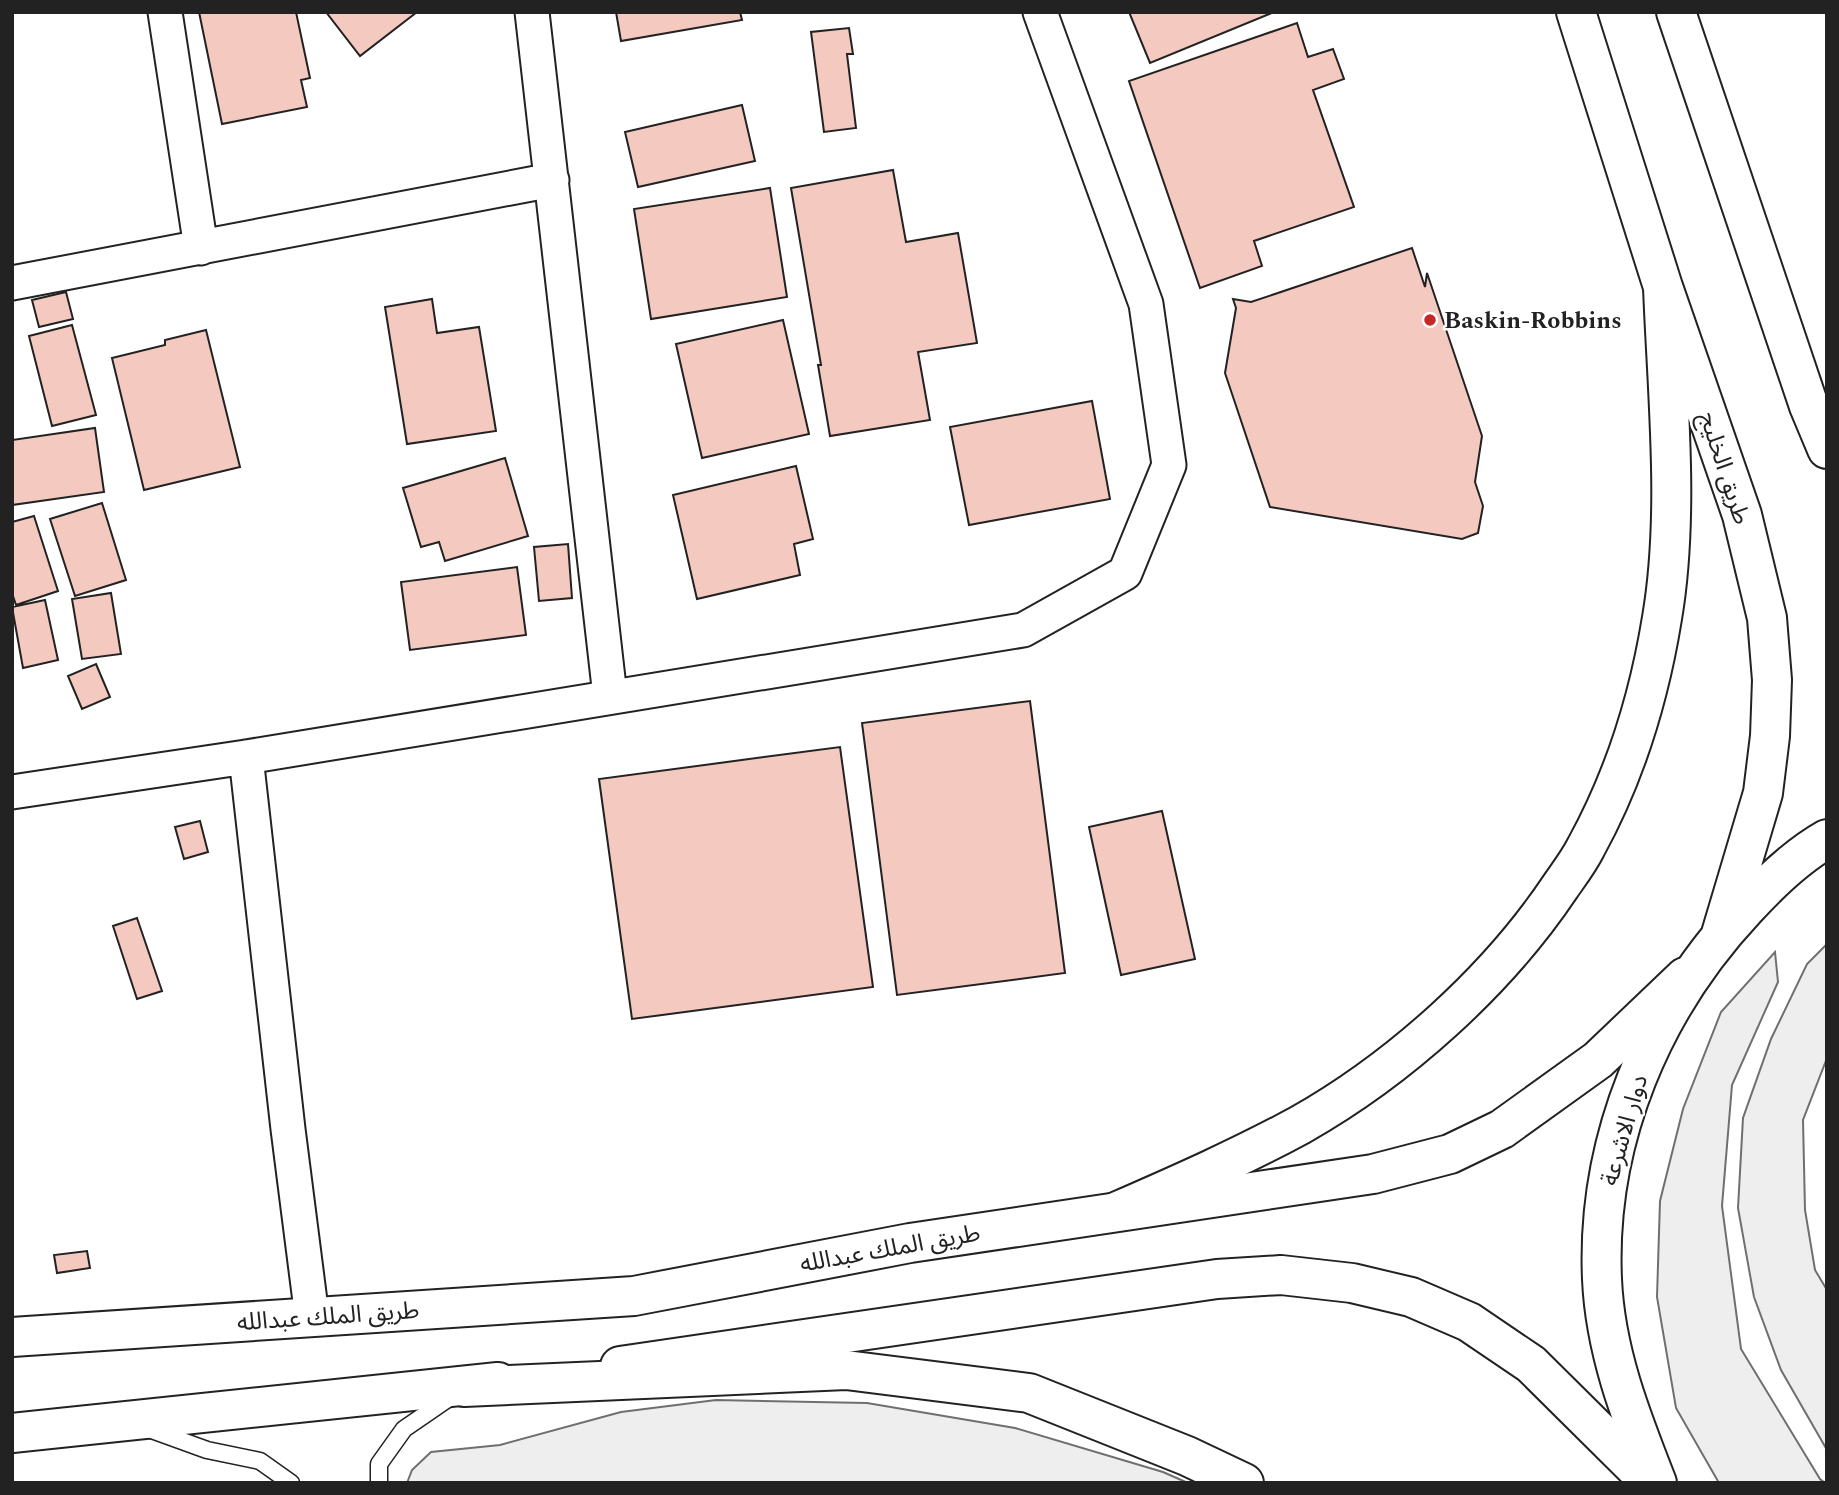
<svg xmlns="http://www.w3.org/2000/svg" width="1839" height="1495" font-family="Spectral,'Noto Sans Arabic',serif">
  <rect width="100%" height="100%" fill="#fff"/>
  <path fill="#eee" stroke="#6f6f6f" stroke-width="2" d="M 1827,944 L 1827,1058 L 1803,1120 L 1805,1210 L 1815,1270 L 1827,1290 L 1827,1450 L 1781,1370 L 1754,1297 L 1738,1208 L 1743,1118 L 1771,1039 L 1807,964 Z
    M 1775,952 L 1778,982 L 1732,1085 L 1722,1206 L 1741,1349 L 1820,1479 L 1825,1483 L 1719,1483 L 1676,1408 L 1657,1297 L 1660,1201 L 1683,1109 L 1721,1012 Z
    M 716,1400 L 867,1403 L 1015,1428 L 1163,1472 L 1188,1483 L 407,1483 L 412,1470 L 431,1452 L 500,1445 L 621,1412 Z"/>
  <path fill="#f3c9c0" stroke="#222" stroke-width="2" d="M 199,12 L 296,12 L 310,78 L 301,80 L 307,107 L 222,124 Z
    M 326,12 L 417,12 L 360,56 Z
    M 616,12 L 740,12 L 742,20 L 621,41 Z
    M 1129,12 L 1274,12 L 1150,63 Z
    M 1297,23 L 1308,57 L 1333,49 L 1344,79 L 1313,90 L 1354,207 L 1254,241 L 1262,266 L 1200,288 L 1129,81 Z
    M 849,28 L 853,54 L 847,54 L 856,128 L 824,132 L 811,32 Z
    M 742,105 L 755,161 L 638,187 L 625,132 Z
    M 893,170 L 906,242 L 958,233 L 977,343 L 918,352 L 930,420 L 830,436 L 818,365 L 821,365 L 791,188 Z
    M 770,188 L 787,297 L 651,319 L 634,209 Z
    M 1412,248 L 1425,287 L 1427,273 L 1482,436 L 1475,482 L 1483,506 L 1478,533 L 1462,539 L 1270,507 L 1225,373 L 1236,308 L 1233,299 L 1251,302 Z
    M 66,292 L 73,319 L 39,327 L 32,300 Z
    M 432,299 L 437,333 L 479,327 L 496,431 L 407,444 L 385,307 Z
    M 783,320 L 809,434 L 702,458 L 676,344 Z
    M 72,325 L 96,415 L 52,426 L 29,336 Z
    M 206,330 L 240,467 L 144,490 L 112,358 L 165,345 L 165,340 Z
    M 1092,401 L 1110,499 L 969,525 L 950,427 Z
    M 95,428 L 104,492 L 12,505 L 12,440 Z
    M 505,458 L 528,536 L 445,561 L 439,542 L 421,547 L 403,488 Z
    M 796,466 L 813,539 L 794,544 L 800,575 L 697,599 L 673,495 Z
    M 102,503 L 126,580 L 75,596 L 50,519 Z
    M 34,516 L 58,591 L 16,605 L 12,593 L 12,522 Z
    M 568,544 L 572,598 L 539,601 L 534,547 Z
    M 517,567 L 526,635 L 410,650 L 401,582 Z
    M 111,593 L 121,654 L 82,659 L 72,599 Z
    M 45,600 L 58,660 L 23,668 L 12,607 Z
    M 96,664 L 110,697 L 82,709 L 68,676 Z
    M 1030,701 L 1065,973 L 897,995 L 862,723 Z
    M 840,747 L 873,987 L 632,1019 L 599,779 Z
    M 1162,811 L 1195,959 L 1121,975 L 1089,827 Z
    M 200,821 L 208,852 L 184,859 L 175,827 Z
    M 137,918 L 162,991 L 137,999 L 113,926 Z
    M 87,1251 L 90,1268 L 57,1273 L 54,1255 Z"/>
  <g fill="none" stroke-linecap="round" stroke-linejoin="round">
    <g stroke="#222" stroke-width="19">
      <path id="lane" d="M 149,1429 L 207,1450 L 260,1461 L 291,1483
        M 379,1483 L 379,1464 L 404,1429 L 452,1396"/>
    </g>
    <g stroke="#222" stroke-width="37">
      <path id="street" d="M 165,12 L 201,248
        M 532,12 L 610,696
        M 12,283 L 552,180
        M 246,757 L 288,1129 L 312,1317
        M 12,792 L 246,757 L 1023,630 L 1125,573 L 1169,465 L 1146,304 L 1040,12"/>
    </g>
    <g stroke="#222" stroke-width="42">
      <path id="secondary" d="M 12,1337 L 634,1296 L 910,1243 L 1373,1174 L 1450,1154 L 1502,1129 L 1598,1060 L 1685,977
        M 620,1366 L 1217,1279 L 1281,1275 L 1352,1283 L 1411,1297 L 1469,1322 L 1531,1364 L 1651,1483
        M 12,1433 L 498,1382"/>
    </g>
    <g stroke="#222" stroke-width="42">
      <path id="primary" d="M 1576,12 L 1663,287 L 1742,515 L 1767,618 L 1772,680 L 1770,736 L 1763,793 L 1721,934
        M 1676,12 L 1809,406 L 1827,449
        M 1118,1211 C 1180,1184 1241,1157 1300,1125 C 1399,1069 1497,981 1560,887 C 1569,874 1579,861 1586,847 C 1625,776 1649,698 1662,618 C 1680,513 1667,393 1663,287
        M 464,1387 L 846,1370 L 1029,1393 L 1187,1456 L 1244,1483
        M 1657,1483 C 1631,1417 1605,1351 1602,1279 C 1596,1141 1652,1008 1746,908 C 1769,883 1797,856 1827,839"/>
    </g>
    <use href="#lane" stroke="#fff" stroke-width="16"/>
    <use href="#street" stroke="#fff" stroke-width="33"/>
    <use href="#secondary" stroke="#fff" stroke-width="38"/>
    <use href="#primary" stroke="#fff" stroke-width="38"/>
  </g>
  <circle fill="#c62828" stroke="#fff" stroke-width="2.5" cx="1430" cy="320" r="7"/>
  <g text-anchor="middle" stroke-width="5" stroke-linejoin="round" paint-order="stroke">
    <g font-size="24" font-weight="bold" fill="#222" stroke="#fff" text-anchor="start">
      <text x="1444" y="328">Baskin-Robbins</text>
    </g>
    <g font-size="24" fill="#222" stroke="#fff">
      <text transform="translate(1725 468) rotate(72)" y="8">طريق الخليج</text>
      <text transform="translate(1624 1130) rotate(-74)" y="8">دوار الاشرعة</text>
      <text transform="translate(890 1248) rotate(-10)" y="8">طريق الملك عبدالله</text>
      <text transform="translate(328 1316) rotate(-4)" y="8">طريق الملك عبدالله</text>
    </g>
  </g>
  <rect width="1839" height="1495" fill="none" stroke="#222222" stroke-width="28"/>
</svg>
